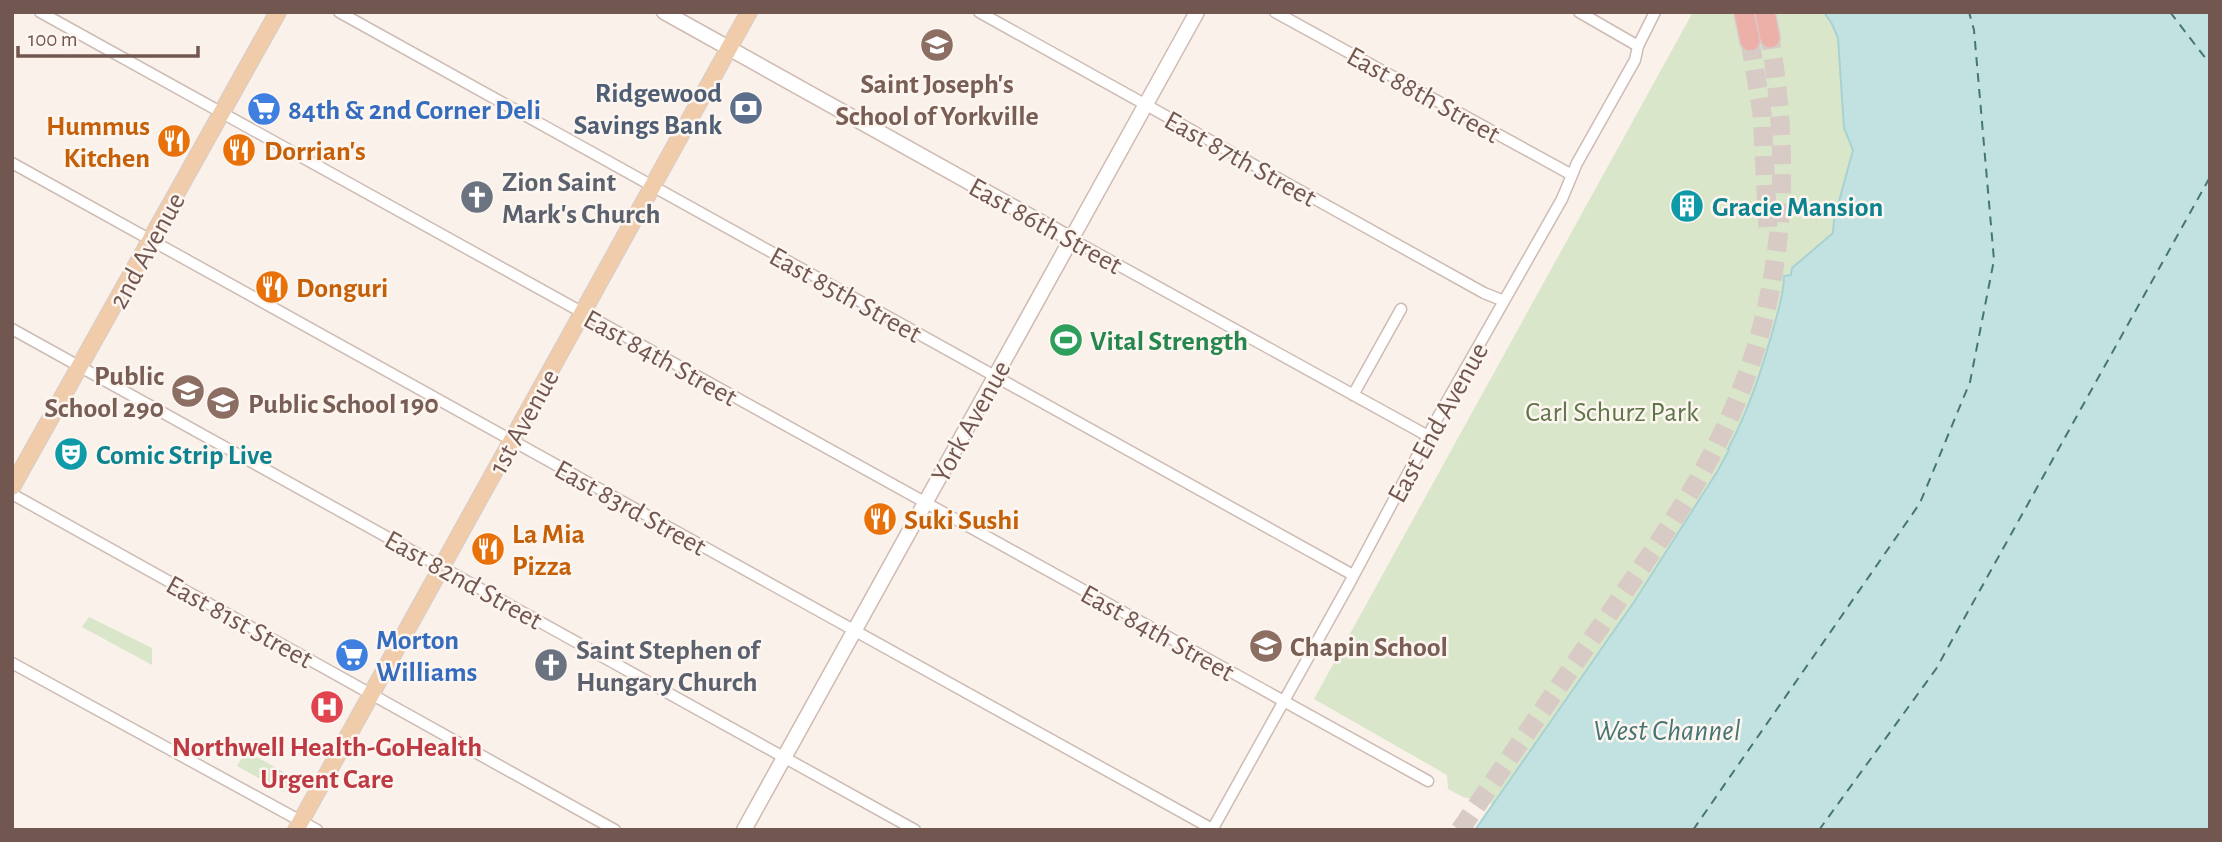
<svg xmlns="http://www.w3.org/2000/svg" width="2222" height="842" font-family="'Alegreya Sans',sans-serif">
  <rect width="100%" height="100%" fill="#faf1ea"/>
  <path fill="#dae6ca" d="M 1693,12 L 1733,12 L 1741,44 L 1780,37 L 1776,12 L 1824,12 L 1832,24 L 1838,38 L 1848,140 L 1853,150 L 1833,233 L 1792,270 L 1791,275 L 1785,276 C 1781,324 1751,406 1728,448 L 1729,449 L 1717,472 L 1634,602 L 1493,804 L 1463,797 L 1448,789 L 1447,775 L 1314,699 Z
    M 89,617 L 152,648 L 152,665 L 82,627 Z
    M 246,751 L 293,777 L 284,792 L 237,766 Z"/>
  <path fill="#c1e2e1" stroke="#a8d2d2" stroke-width="2" d="M 1824,12 L 2210,12 L 2210,830 L 1475,830 L 1634,602 L 1717,472 L 1729,450 L 1728,449 C 1750,408 1764,363 1776,319 C 1780,305 1784,290 1784,276 L 1791,275 L 1792,268 L 1833,233 L 1834,220 L 1853,150 L 1844,128 L 1838,38 L 1832,24 Z"/>
  <g fill="none" stroke-linecap="round" stroke-linejoin="round">
    <path stroke="#467575" stroke-width="2" stroke-dasharray="9 7" stroke-linecap="butt" d="M 2170,12 L 2210,64
      M 1693,830 L 1920,503 L 1970,382 L 1994,260 L 1974,30 L 1969,12
      M 1819,830 L 1936,669 L 2210,177"/>
    <path stroke="#d8cac4" stroke-width="19" stroke-dasharray="19 10" stroke-linecap="butt" d="M 1750,41 L 1762,113 L 1768,227
      M 1460,830 C 1508,760 1556,690 1605,620 C 1644,563 1685,508 1716,446 C 1783,314 1794,182 1770,38"/>
    <g stroke="#cdbbb4" stroke-width="13">
      <path id="street" d="M 40,12 L 1428,781
        M 339,12 L 1353,575
        M 979,12 L 1484,293 L 1504,301
        M 1275,12 L 1572,175
        M 1579,12 L 1638,46
        M 12,163 L 1214,830
        M 1071,239 L 1428,436
        M 12,329 L 915,830
        M 1353,395 L 1401,309
        M 12,494 L 615,830
        M 12,663 L 317,830
        M 1212,830 L 1348,586 L 1438,417 L 1562,199 L 1577,163 L 1635,60 L 1638,46 L 1655,12"/>
    </g>
    <g stroke="#cfbab2" stroke-width="17">
      <path id="secondary" d="M 664,12 L 1071,239
        M 744,830 L 1197,12"/>
    </g>
    <g stroke="#d5cdca" stroke-width="18">
      <path id="primary" d="M 12,487 L 278,12
        M 296,830 L 749,12"/>
    </g>
    <g stroke="#d5cdca" stroke-width="22">
      <path id="highway" d="M 1744,12 L 1750,41
        M 1765,12 L 1770,38"/>
    </g>
    <use href="#street" stroke="#fff" stroke-width="10"/>
    <use href="#secondary" stroke="#fff" stroke-width="14"/>
    <use href="#primary" stroke="#f0ccab" stroke-width="16"/>
    <use href="#highway" stroke="#ecb0a9" stroke-width="19"/>
  </g>
  <defs>
    <g id="school-disc" transform="scale(1.75)"><circle r="9.5" fill="#8d6e63" stroke="#fdf6f0"/><path d="M0-5L7-2L0 1L-7-2ZM-4 1L0 2.5L4 1V4Q0 6-4 4Z" fill="#fff"/></g>
    <g id="bank-disc" transform="scale(1.75)"><circle r="9.5" fill="#5c6f8a" stroke="#fdf6f0"/><path d="M-6-4H6V4H-6ZM0-2.3a2.3 2.3 0 1 0 0 4.6a2.3 2.3 0 1 0 0-4.6Z" fill="#fff"/></g>
    <g id="supermarket-disc" transform="scale(1.75)"><circle r="9.5" fill="#3f7fe0" stroke="#fdf6f0"/><path d="M-6-5.5h2.5l.6 2H6L4.5 2H-2.5L-4.4-4H-6ZM-1.5 3.2a1.3 1.3 0 1 0 .1 0ZM3 3.2a1.3 1.3 0 1 0 .1 0Z" fill="#fff"/></g>
    <g id="restaurant-disc" transform="scale(1.75)"><circle r="9.5" fill="#e8710a" stroke="#fdf6f0"/><path d="M-5-6h1v4h1v-4h1v4h1v-4h1v5L-1.5 .5V6h-2V.5L-5-1ZM5-6V6H3V1.5H1.5Q1.5-4 5-6Z" fill="#fff"/></g>
    <g id="church-disc" transform="scale(1.75)"><circle r="9.5" fill="#6b7280" stroke="#fdf6f0"/><path d="M-1.2-6h2.4v3.5h3.3v2.4h-3.3V6h-2.4V-.1h-3.3v-2.4h3.3Z" fill="#fff"/></g>
    <g id="building-disc" transform="scale(1.75)"><circle r="9.5" fill="#0f9aa8" stroke="#fdf6f0"/><path d="M-4-6H4V6H1V3H-1V6H-4ZM-2.5-4.3h1.7v1.8h-1.7ZM.8-4.3h1.7v1.8H.8ZM-2.5-1h1.7V.8h-1.7ZM.8-1h1.7V.8H.8Z" fill="#fff"/></g>
    <g id="stadium-disc" transform="scale(1.75)"><circle r="9.5" fill="#2e9e5b" stroke="#fdf6f0"/><path d="M0-5a6.5 5 0 1 0 0 10a6.5 5 0 1 0 0-10ZM-3.5-1.8h7v3.6h-7Z" fill="#fff"/></g>
    <g id="theatre-disc" transform="scale(1.75)"><circle r="9.5" fill="#0f9aa8" stroke="#fdf6f0"/><path d="M-5-5.5Q0-4 5-5.5V0Q5 5 0 6Q-5 5-5 0ZM-3.3-2.5H-1v1.5H-3.3ZM1-2.5H3.3v1.5H1ZM-2.8 1Q0 5.5 2.8 1Z" fill="#fff"/></g>
    <g id="hospital-disc" transform="scale(1.75)"><circle r="9.5" fill="#e0444e" stroke="#fdf6f0"/><path d="M-5-5h3v3.5h4V-5h3V5h-3V1.5h-4V5h-3Z" fill="#fff"/></g>
  </defs>
  <g fill-rule="evenodd">
    <use href="#school-disc" x="937" y="45"/>
    <use href="#bank-disc" x="746" y="108"/>
    <use href="#supermarket-disc" x="264" y="109"/>
    <use href="#restaurant-disc" x="174" y="141"/>
    <use href="#restaurant-disc" x="239" y="150"/>
    <use href="#church-disc" x="477" y="197"/>
    <use href="#building-disc" x="1687" y="206"/>
    <use href="#restaurant-disc" x="272" y="287"/>
    <use href="#stadium-disc" x="1066" y="340"/>
    <use href="#school-disc" x="188" y="391"/>
    <use href="#school-disc" x="223" y="403"/>
    <use href="#theatre-disc" x="71" y="454"/>
    <use href="#restaurant-disc" x="880" y="519"/>
    <use href="#restaurant-disc" x="488" y="549"/>
    <use href="#school-disc" x="1266" y="646"/>
    <use href="#supermarket-disc" x="352" y="655"/>
    <use href="#church-disc" x="551" y="665"/>
    <use href="#hospital-disc" x="327" y="707"/>
  </g>
  <g text-anchor="middle" stroke-width="5" stroke-linejoin="round" paint-order="stroke">
    <g font-size="28" font-weight="bold" fill="#785e54" stroke="#fdf6f0" text-anchor="start">
      <text x="937" y="93" text-anchor="middle">Saint Joseph's<tspan x="937" dy="32">School of Yorkville</tspan></text>
      <text x="164" y="385" text-anchor="end">Public<tspan x="164" dy="32">School 290</tspan></text>
      <text x="248" y="413">Public School 190</text>
      <text x="1290" y="656">Chapin School</text>
    </g>
    <g font-size="28" font-weight="bold" fill="#4e5e75" stroke="#fdf6f0" text-anchor="end">
      <text x="722" y="102">Ridgewood<tspan x="722" dy="32">Savings Bank</tspan></text>
    </g>
    <g font-size="28" fill="#725750" stroke="#fdf6f0">
      <text transform="translate(1424 94) rotate(29)" y="10">East 88th Street</text>
      <text transform="translate(1241 158) rotate(29)" y="10">East 87th Street</text>
      <text transform="translate(1046 225) rotate(29)" y="10">East 86th Street</text>
      <text transform="translate(146 250) rotate(-61)" y="10">2nd Avenue</text>
      <text transform="translate(846 294) rotate(29)" y="10">East 85th Street</text>
      <text transform="translate(661 357) rotate(29)" y="10">East 84th Street</text>
      <text transform="translate(523 421) rotate(-61)" y="10">1st Avenue</text>
      <text transform="translate(970 421) rotate(-61)" y="10">York Avenue</text>
      <text transform="translate(1437 422) rotate(-61)" y="10">East End Avenue</text>
      <text transform="translate(631 507) rotate(29)" y="10">East 83rd Street</text>
      <text transform="translate(464 579) rotate(29)" y="10">East 82nd Street</text>
      <text transform="translate(240 621) rotate(29)" y="10">East 81st Street</text>
      <text transform="translate(1158 632) rotate(29)" y="10">East 84th Street</text>
    </g>
    <g font-size="28" font-weight="bold" fill="#366cbe" stroke="#fdf6f0" text-anchor="start">
      <text x="288" y="119">84th &amp; 2nd Corner Deli</text>
      <text x="376" y="649">Morton<tspan x="376" dy="32">Williams</tspan></text>
    </g>
    <g font-size="28" font-weight="bold" fill="#c56008" stroke="#fdf6f0" text-anchor="start">
      <text x="150" y="135" text-anchor="end">Hummus<tspan x="150" dy="32">Kitchen</tspan></text>
      <text x="264" y="160">Dorrian's</text>
      <text x="296" y="297">Donguri</text>
      <text x="904" y="529">Suki Sushi</text>
      <text x="512" y="543">La Mia<tspan x="512" dy="32">Pizza</tspan></text>
    </g>
    <g font-size="28" font-weight="bold" fill="#5b616d" stroke="#fdf6f0" text-anchor="start">
      <text x="502" y="191">Zion Saint<tspan x="502" dy="32">Mark's Church</tspan></text>
      <text x="576" y="659">Saint Stephen of<tspan x="576" dy="32">Hungary Church</tspan></text>
    </g>
    <g font-size="28" font-weight="bold" fill="#0d838f" stroke="#fdf6f0" text-anchor="start">
      <text x="1712" y="216">Gracie Mansion</text>
      <text x="96" y="464">Comic Strip Live</text>
    </g>
    <g font-size="28" font-weight="bold" fill="#27864d" stroke="#fdf6f0" text-anchor="start">
      <text x="1090" y="350">Vital Strength</text>
    </g>
    <g font-size="28" fill="#5e764a" stroke="#fdf6f0">
      <text x="1612" y="421">Carl Schurz Park</text>
    </g>
    <g font-size="28" font-weight="bold" fill="#be3a42" stroke="#fdf6f0">
      <text x="327" y="756">Northwell Health-GoHealth<tspan x="327" dy="32">Urgent Care</tspan></text>
    </g>
    <g font-size="30" font-style="italic" fill="#467575" stroke="#fdf6f0">
      <text x="1667" y="740">West Channel</text>
    </g>
  </g>
  <rect width="2222" height="842" fill="none" stroke="#725750" stroke-width="28"/>
  <path d="M18 46v10h180v-10" fill="none" stroke="#725750" stroke-width="3.5"/>
  <text x="28" y="46" font-size="21" fill="#725750" stroke="#fdf6f0" stroke-width="5" paint-order="stroke">100 m</text>
</svg>
